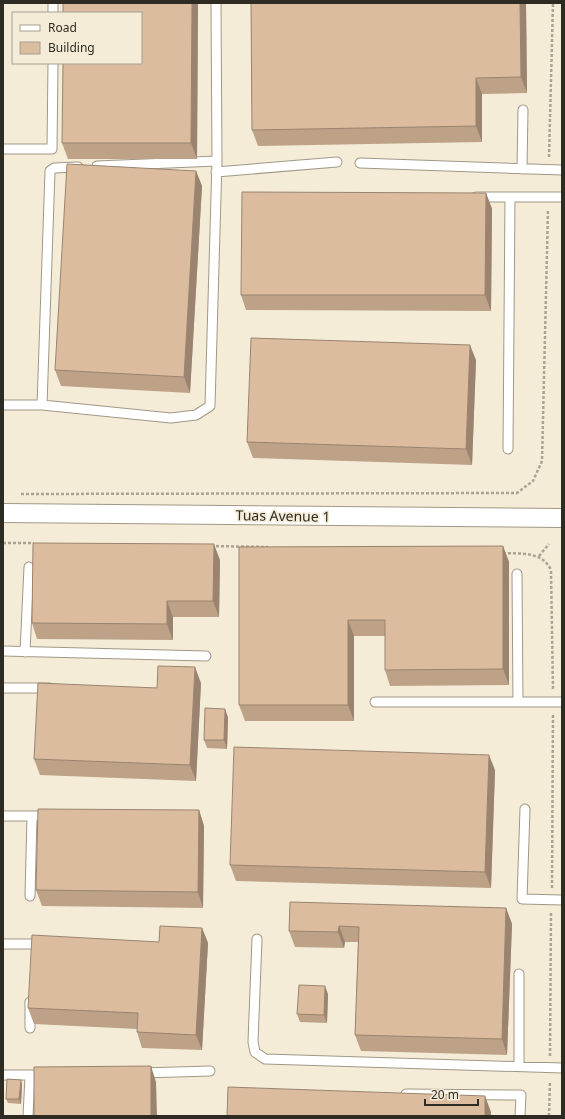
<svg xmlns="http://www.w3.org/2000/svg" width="565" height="1119" font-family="'Noto Sans',sans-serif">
  <rect width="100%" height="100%" fill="#f5ecd8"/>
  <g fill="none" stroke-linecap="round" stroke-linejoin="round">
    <g stroke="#a09885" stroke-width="11">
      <path id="service" d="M 53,13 L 53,3
        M 3,149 L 52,149 L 53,63
        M 360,163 L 562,170
        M 97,166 L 217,161
        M 522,169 L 523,110
        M 216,172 L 337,162
        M 476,197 L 562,197
        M 3,405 L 42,405 L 50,171 L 54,168 L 78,167
        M 42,405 L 171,418 L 196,415 L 210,406 L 217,161 L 216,3
        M 508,449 L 510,197
        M 517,574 L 518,702
        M 3,651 L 206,656
        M 25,652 L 29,567
        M 3,688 L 50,688
        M 375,702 L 562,702
        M 525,809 L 522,899 L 562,900
        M 3,816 L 50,816
        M 30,896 L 32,816
        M 257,939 L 253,1042 L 255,1052 L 265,1059 L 562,1068
        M 3,944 L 44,944
        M 30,1028 L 30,1002
        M 519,1066 L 519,974
        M 142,1073 L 210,1071
        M 3,1075 L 46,1075
        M 406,1094 L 521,1095 L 520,1116
        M 28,1116 L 30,1076"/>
    </g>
    <g stroke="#a09885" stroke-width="20">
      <path id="minor" d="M 3,513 L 562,518"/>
    </g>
    <path stroke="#aaa394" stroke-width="2.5" stroke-dasharray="3 2" stroke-linecap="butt" d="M 549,157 L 553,3
      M 21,494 L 517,493 L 533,481 L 542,461 L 548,210
      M 3,543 L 34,543
      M 211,546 L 268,547
      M 503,553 C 521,554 542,551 551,570 L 553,690
      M 539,556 L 549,544
      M 552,888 L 553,715
      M 550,1056 L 551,913
      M 549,1116 L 550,1081"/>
    <use href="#service" stroke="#fff" stroke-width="9"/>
    <use href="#minor" stroke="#fff" stroke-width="18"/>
  </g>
  <path fill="#bda288" d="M 198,3 L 197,159 L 68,159 L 62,143 Z
    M 251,3 L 526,3 L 527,93 L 482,94 L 482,142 L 258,146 L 252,130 Z
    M 196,171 L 202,186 L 190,393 L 61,386 L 55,370 Z
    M 486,193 L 492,209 L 491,311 L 246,310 L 241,295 Z
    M 476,360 L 472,465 L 253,458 L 247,442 Z
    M 503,546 L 509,562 L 509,685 L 390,686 L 385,670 L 385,636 L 354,636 L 354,721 L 245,721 L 239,705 L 239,547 Z
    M 220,560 L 219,617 L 173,617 L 173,640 L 37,639 L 32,623 Z
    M 201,683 L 196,781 L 40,775 L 34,759 L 157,688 Z
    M 228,717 L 227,749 L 207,748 L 204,740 Z
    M 495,770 L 491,888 L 236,881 L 230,865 Z
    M 199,810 L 204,826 L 203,908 L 42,906 L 36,890 Z
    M 506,908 L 512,924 L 507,1055 L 361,1051 L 355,1035 L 358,942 L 345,942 L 344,948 L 295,947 L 289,931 Z
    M 202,928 L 208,943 L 202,1050 L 142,1048 L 137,1032 L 137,1029 L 34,1024 L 28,1008 L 159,942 Z
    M 328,994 L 327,1023 L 300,1022 L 297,1014 Z
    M 22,1084 L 21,1104 L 8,1103 L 6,1099 Z"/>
  <path fill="#9a846f" d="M 192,3 L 198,3 L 197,159 L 191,143 Z
    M 520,3 L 526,3 L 527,93 L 521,77 Z
    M 476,78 L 482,94 L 482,142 L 476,126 Z
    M 196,171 L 202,186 L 190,393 L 184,377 Z
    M 486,193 L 492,209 L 491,311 L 485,295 Z
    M 470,345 L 476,360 L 472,465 L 466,449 Z
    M 214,544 L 220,560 L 219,617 L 213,601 Z
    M 503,546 L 509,562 L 509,685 L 503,669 Z
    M 167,601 L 173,617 L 173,640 L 167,624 Z
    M 348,620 L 354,636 L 354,721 L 348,705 Z
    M 195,667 L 201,683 L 196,781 L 190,765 Z
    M 225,709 L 228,717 L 227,749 L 224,740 Z
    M 489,755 L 495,770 L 491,888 L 485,872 Z
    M 199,810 L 204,826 L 203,908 L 198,892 Z
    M 506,908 L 512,924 L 507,1055 L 502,1039 Z
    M 339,926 L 345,942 L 344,948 L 338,932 Z
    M 202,928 L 208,943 L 202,1050 L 196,1035 Z
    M 325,986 L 328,994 L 327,1023 L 324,1015 Z
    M 151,1066 L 156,1082 L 157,1116 L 151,1116 Z
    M 21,1080 L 22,1084 L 21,1104 L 19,1099 Z
    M 485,1096 L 491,1112 L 491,1116 L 485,1116 Z"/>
  <path fill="#dcbc9e" stroke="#9a846f" d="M 63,3 L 192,3 L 191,143 L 62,143 L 63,63 L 141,63 L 141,13 L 63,13 Z
    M 251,3 L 520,3 L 521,77 L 476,78 L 476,126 L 252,130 Z
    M 67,164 L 196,171 L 184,377 L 55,370 Z
    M 242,192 L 486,193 L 485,295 L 241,295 Z
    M 251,338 L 470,345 L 466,449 L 247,442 Z
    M 33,543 L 214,544 L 213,601 L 167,601 L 167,624 L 32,623 Z
    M 503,546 L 503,669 L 385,670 L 385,620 L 348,620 L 348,705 L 239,705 L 239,547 Z
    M 158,666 L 195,667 L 190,765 L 34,759 L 38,683 L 157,688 Z
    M 205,708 L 225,709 L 224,740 L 204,740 Z
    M 234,747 L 489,755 L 485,872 L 230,865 Z
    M 38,809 L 199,810 L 198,892 L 36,890 Z
    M 290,902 L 506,908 L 502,1039 L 355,1035 L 359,927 L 339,926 L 338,932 L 289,931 Z
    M 160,926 L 202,928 L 196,1035 L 137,1032 L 138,1013 L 28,1008 L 32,935 L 159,942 Z
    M 299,985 L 325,986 L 324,1015 L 297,1014 Z
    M 151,1066 L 151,1116 L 34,1116 L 34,1067 Z
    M 7,1079 L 21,1080 L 19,1099 L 6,1099 Z
    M 228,1087 L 485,1096 L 485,1116 L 227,1116 Z"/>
  <g text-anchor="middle" stroke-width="3.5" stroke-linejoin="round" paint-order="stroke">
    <g font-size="14" fill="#2e2b23" stroke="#f5ecd8">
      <text transform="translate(283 516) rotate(1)" y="5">Tuas Avenue 1</text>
    </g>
  </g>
  <rect width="565" height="1119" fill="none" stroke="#2e2b23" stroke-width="8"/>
  <rect x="12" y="12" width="130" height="52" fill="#f5ecd8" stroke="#a59f90"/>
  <rect x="20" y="25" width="20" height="6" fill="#ffffff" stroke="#a59f90"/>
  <text x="48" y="32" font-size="12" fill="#2e2b23">Road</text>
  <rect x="20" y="42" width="20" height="12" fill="#dcbc9e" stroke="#a59f90"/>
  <text x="48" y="52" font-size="12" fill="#2e2b23">Building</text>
  <path d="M425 1099v6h53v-6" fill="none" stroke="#2e2b23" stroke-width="2"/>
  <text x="431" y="1099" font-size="12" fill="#2e2b23" stroke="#f5ecd8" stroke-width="3" paint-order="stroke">20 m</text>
</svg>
